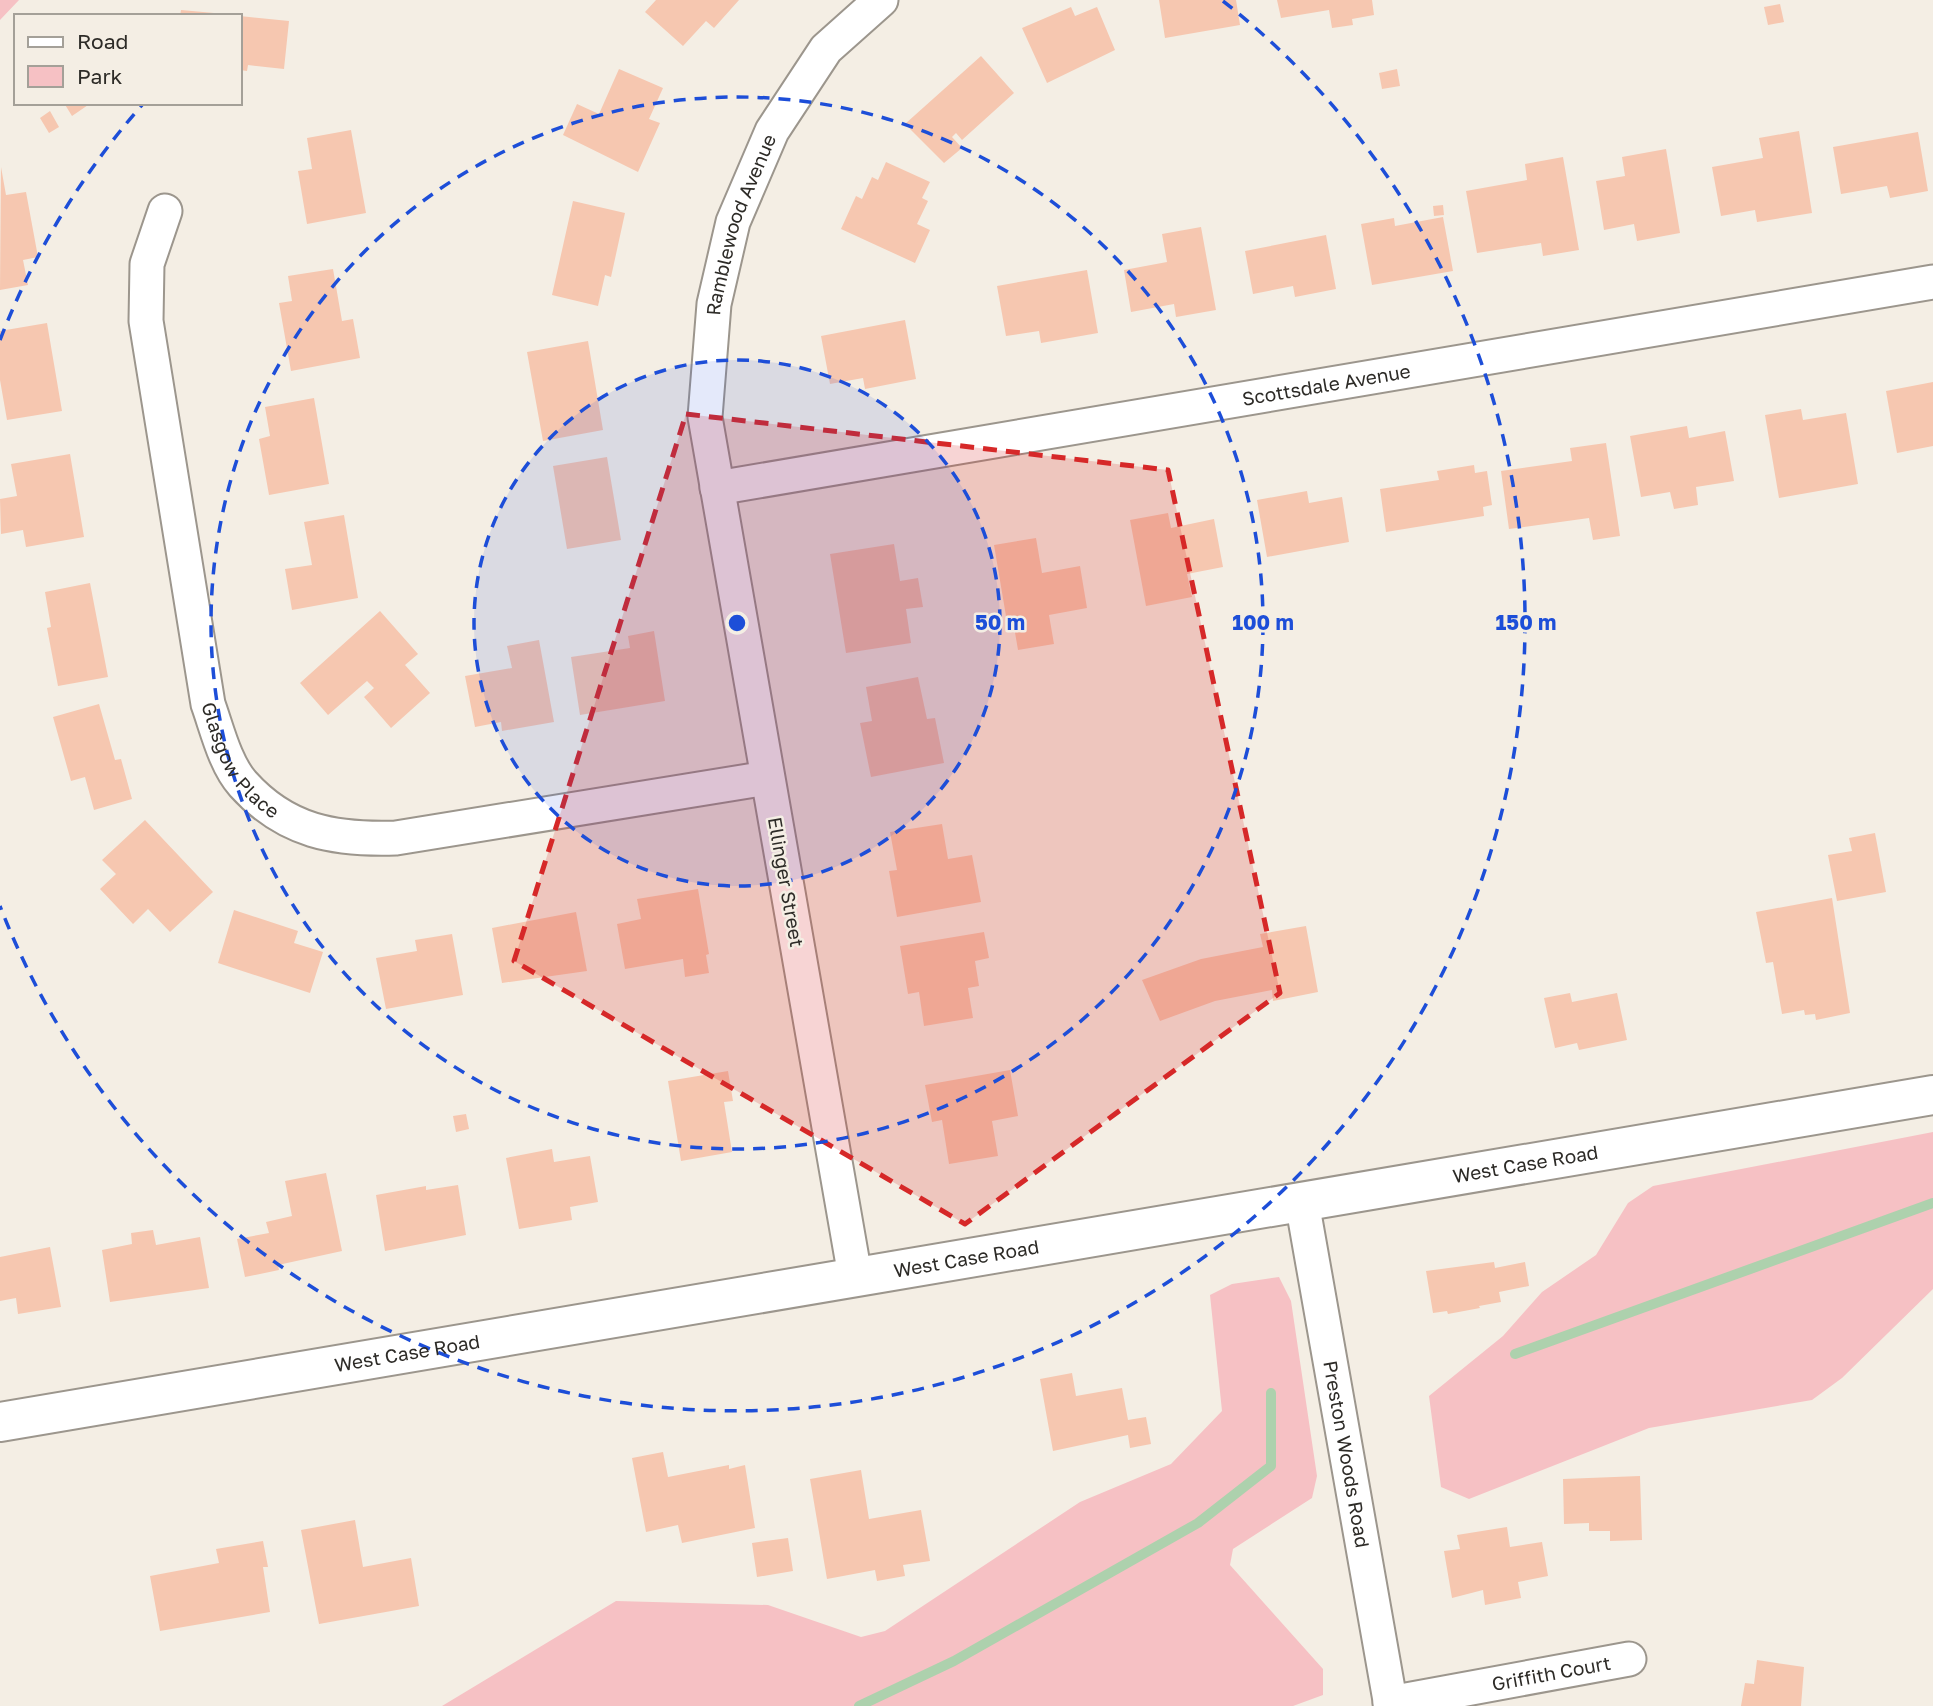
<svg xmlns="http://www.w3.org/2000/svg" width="1933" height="1706" font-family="'Golos Text',sans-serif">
  <rect width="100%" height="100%" fill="#f4eee4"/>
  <path fill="#f6c1c4" d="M 0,0 L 19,0 L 0,20 Z
    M 1933,1132 L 1933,1289 L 1842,1378 L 1812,1400 L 1649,1428 L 1469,1499 L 1441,1487 L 1429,1396 L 1503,1336 L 1542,1292 L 1596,1255 L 1628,1203 L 1653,1186 Z
    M 1279,1277 L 1291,1301 L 1317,1476 L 1312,1498 L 1233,1549 L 1230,1565 L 1323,1669 L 1323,1695 L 1293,1706 L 442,1706 L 616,1601 L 768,1605 L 861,1637 L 885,1631 L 1080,1502 L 1171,1464 L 1222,1411 L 1210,1295 L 1232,1284 Z"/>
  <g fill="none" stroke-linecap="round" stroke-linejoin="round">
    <path stroke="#add1ad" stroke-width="10" d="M 1515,1354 L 1933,1203
      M 859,1706 L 954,1661 L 1198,1523 L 1271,1466 L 1271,1393"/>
  </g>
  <path fill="#f6c7b0" d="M 656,0 L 739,0 L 714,28 L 706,21 L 683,46 L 645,12 Z
    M 1159,0 L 1236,0 L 1240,25 L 1165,38 Z
    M 1277,0 L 1372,0 L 1374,15 L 1352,19 L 1353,25 L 1332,28 L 1329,10 L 1281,18 Z
    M 1780,4 L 1784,22 L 1768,25 L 1764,7 Z
    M 1071,7 L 1075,16 L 1097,7 L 1115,50 L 1047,83 L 1022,28 Z
    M 181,10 L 225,14 L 225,16 L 180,16 Z
    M 240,16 L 289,21 L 284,69 L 248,65 L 247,71 L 240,70 Z
    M 981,56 L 1014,93 L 962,140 L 956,133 L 952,137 L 962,148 L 944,163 L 905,124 Z
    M 619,69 L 663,88 L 649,119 L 660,123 L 638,172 L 563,135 L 577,104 L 599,114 Z
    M 1397,69 L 1400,86 L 1382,89 L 1379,73 Z
    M 64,103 L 91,103 L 72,116 Z
    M 50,111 L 59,127 L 49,133 L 40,118 Z
    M 351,130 L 366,213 L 307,224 L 298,171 L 312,169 L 307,138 Z
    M 1799,131 L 1812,213 L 1757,222 L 1755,210 L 1721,216 L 1712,167 L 1763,158 L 1759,138 Z
    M 1918,132 L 1928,191 L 1890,198 L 1887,186 L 1841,194 L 1833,147 Z
    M 1666,149 L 1680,233 L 1637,241 L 1634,224 L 1604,230 L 1596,181 L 1625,176 L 1622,157 Z
    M 1563,157 L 1579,250 L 1543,256 L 1541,243 L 1477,253 L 1466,191 L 1527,180 L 1525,164 Z
    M 886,162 L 930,182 L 922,198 L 928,201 L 917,224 L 930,230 L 915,263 L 841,229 L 856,196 L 862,199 L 872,177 L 878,180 Z
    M 1,167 L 6,195 L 26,192 L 38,257 L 23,260 L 28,285 L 0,290 Z
    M 573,201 L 625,213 L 611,277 L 605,275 L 598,306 L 552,295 Z
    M 1443,205 L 1444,215 L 1434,216 L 1433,206 Z
    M 1443,217 L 1453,271 L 1372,285 L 1361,224 L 1394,218 L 1395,226 Z
    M 1201,227 L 1216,310 L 1176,317 L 1174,304 L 1131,312 L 1124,270 L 1167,262 L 1162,234 Z
    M 1326,235 L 1336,289 L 1295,297 L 1293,286 L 1253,294 L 1245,251 Z
    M 333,269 L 342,321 L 353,319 L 360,358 L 291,371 L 279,303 L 292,301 L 288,276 Z
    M 1087,270 L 1098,333 L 1041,343 L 1039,331 L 1006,336 L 997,286 Z
    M 905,320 L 916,379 L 865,389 L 863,378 L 830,384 L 821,336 Z
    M 47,323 L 62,411 L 7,420 L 0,380 L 0,331 Z
    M 588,341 L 603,430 L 543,441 L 527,352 Z
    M 1933,382 L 1933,446 L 1897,453 L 1886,391 Z
    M 314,398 L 329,484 L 269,495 L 259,439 L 270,436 L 265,407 Z
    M 1801,409 L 1803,420 L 1846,413 L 1858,484 L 1779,498 L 1765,415 Z
    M 1687,426 L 1689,438 L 1725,431 L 1734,481 L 1696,487 L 1698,505 L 1674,509 L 1670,492 L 1641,497 L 1630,436 Z
    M 1606,443 L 1620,536 L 1593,540 L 1589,518 L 1509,529 L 1501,471 L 1572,461 L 1570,448 Z
    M 70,454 L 84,537 L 26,547 L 23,530 L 1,534 L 0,499 L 17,496 L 11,464 Z
    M 607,457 L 621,540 L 567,549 L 553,466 Z
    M 1474,465 L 1475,473 L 1487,471 L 1492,505 L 1483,507 L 1484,516 L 1386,532 L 1380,489 L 1439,480 L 1437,471 Z
    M 1307,491 L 1309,503 L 1342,497 L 1349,542 L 1267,557 L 1257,500 Z
    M 1168,513 L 1171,528 L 1214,519 L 1223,567 L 1187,574 L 1192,597 L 1146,606 L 1130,520 Z
    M 344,515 L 358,598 L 292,610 L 285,569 L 312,565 L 304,522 Z
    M 1036,538 L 1042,573 L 1080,566 L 1087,608 L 1049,615 L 1054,644 L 1018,650 L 1013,621 L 1007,622 L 994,545 Z
    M 894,544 L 900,581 L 918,578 L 923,607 L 906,609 L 911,643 L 846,653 L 830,554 Z
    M 90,583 L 108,677 L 58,686 L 47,628 L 51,627 L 45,592 Z
    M 380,611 L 418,654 L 405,665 L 430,693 L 391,728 L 364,697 L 374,688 L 367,681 L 328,715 L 300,683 Z
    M 654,631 L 665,701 L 580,715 L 571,657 L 630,648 L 628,636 Z
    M 539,640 L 554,722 L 502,731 L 501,722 L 475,727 L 465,676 L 512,668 L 507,646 Z
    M 918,677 L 927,719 L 935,718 L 944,763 L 871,777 L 860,723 L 872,721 L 866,687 Z
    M 99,704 L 115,760 L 121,759 L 132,799 L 94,810 L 85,777 L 71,781 L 53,717 Z
    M 145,820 L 213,892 L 170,932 L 148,909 L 133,924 L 100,889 L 116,874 L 102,860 Z
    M 942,824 L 948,859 L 972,855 L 981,902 L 897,917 L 889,871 L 897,870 L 890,832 Z
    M 1875,833 L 1886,892 L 1837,901 L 1828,855 L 1852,851 L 1849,838 Z
    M 698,889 L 709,954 L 706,955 L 709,973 L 685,977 L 683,959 L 625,969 L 617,924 L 641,919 L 637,899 Z
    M 1832,898 L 1850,1013 L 1816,1020 L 1815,1014 L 1805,1015 L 1804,1010 L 1782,1014 L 1773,962 L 1766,963 L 1756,912 Z
    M 234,910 L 298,931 L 294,943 L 323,952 L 310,993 L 218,963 Z
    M 576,912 L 587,971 L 502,983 L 492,928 Z
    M 1306,926 L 1318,992 L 1273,1001 L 1272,990 L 1215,1001 L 1160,1021 L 1142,980 L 1201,959 L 1263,947 L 1260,934 Z
    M 984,932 L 989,958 L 975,961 L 979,986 L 968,988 L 973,1018 L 924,1026 L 919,992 L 908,994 L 900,946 Z
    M 452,934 L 463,995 L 386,1009 L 376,958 L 417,951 L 415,940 Z
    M 1570,993 L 1572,1002 L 1617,993 L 1627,1040 L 1579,1050 L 1577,1043 L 1555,1048 L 1544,998 Z
    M 1010,1070 L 1018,1116 L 992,1121 L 998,1156 L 949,1164 L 942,1120 L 932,1122 L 925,1085 Z
    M 728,1071 L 733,1101 L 724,1102 L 732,1152 L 681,1161 L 668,1081 Z
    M 466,1114 L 469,1129 L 456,1132 L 453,1116 Z
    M 552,1149 L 554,1162 L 590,1156 L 598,1202 L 570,1207 L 572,1220 L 519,1229 L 506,1158 Z
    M 326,1173 L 342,1251 L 278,1265 L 279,1270 L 245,1277 L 237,1239 L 269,1233 L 266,1222 L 292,1216 L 285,1181 Z
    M 458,1185 L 466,1235 L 385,1251 L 376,1195 L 426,1186 L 426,1190 Z
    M 153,1230 L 156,1245 L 200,1237 L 209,1288 L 110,1302 L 102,1250 L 132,1244 L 131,1233 Z
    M 50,1247 L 61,1307 L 18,1314 L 16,1298 L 0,1301 L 0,1257 Z
    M 1494,1262 L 1495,1268 L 1525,1262 L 1529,1286 L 1499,1292 L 1501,1302 L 1479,1306 L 1480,1308 L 1448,1314 L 1447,1311 L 1433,1313 L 1426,1271 Z
    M 1072,1373 L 1076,1396 L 1122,1388 L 1128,1420 L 1146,1417 L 1151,1444 L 1130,1448 L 1128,1435 L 1053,1451 L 1040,1379 Z
    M 663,1452 L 668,1477 L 729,1465 L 729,1469 L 745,1465 L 755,1528 L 682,1543 L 678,1525 L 646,1532 L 632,1458 Z
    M 861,1470 L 869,1519 L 921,1510 L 930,1561 L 903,1565 L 905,1576 L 877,1581 L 875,1570 L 827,1579 L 810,1479 Z
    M 1640,1476 L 1642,1540 L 1610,1541 L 1610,1531 L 1589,1531 L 1589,1523 L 1564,1524 L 1563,1479 Z
    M 355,1520 L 363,1567 L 411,1558 L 419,1606 L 319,1624 L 301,1530 Z
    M 1507,1527 L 1510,1547 L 1542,1542 L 1548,1576 L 1518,1582 L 1521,1598 L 1485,1605 L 1483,1590 L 1452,1598 L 1444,1551 L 1460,1549 L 1457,1535 Z
    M 788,1538 L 793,1571 L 757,1577 L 752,1543 Z
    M 263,1541 L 268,1567 L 263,1567 L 270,1612 L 160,1631 L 150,1576 L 219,1563 L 216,1549 Z
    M 1757,1660 L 1804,1667 L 1801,1706 L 1741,1706 L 1745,1683 L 1754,1684 Z"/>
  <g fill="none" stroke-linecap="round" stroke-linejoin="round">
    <g stroke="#9c968d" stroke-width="37">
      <g id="minor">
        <path id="s1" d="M 165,211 L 147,264 L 146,321 L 208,704 C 217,729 225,764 243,784 C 286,832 335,840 396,838 L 767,778"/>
        <path id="s2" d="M 717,488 L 1933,282"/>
        <path id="s3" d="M 1302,1202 L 1391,1706"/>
        <path id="s4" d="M 855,1276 L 705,417 L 714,304 L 733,222 L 772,131 L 826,49 L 881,0"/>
        <path id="s5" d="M 1390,1703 L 1629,1659"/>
      </g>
    </g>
    <g stroke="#9c968d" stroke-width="42">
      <g id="secondary">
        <path id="s6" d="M 0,1422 L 1933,1095"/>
      </g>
    </g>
    <use href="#minor" stroke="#fff" stroke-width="33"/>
    <use href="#secondary" stroke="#fff" stroke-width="38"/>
  </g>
  <path fill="#d62828" fill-opacity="0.2" stroke="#d62828" stroke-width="5" stroke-dasharray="14 9" stroke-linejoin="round" d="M 686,414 L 1168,470 L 1280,993 L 965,1224 L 514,961 Z"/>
  <circle cx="737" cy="623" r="263" fill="#1d4ed8" fill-opacity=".12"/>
  <g fill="none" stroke="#1d4ed8" stroke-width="3.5" stroke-dasharray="12 9">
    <circle cx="737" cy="623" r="263"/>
    <circle cx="737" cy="623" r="526"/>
    <path d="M0 340A789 789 0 0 1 142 105M1223 1A789 789 0 1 1 0 906"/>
  </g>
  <g text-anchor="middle" stroke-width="5" stroke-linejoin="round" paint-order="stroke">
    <g font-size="19" fill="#2d2b27" stroke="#f4eee4">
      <text dy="7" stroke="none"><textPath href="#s4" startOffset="1069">Ramblewood Avenue</textPath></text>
      <text dy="7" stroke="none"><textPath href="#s2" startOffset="618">Scottsdale Avenue</textPath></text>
      <text dy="7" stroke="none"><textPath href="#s1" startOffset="567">Glasgow Place</textPath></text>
      <text transform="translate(786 882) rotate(80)" y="7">Ellinger Street</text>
      <text dy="7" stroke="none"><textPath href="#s6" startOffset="1547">West Case Road</textPath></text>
      <text dy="7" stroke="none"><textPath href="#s6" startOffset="980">West Case Road</textPath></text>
      <text dy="7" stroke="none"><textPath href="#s6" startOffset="413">West Case Road</textPath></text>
      <text dy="7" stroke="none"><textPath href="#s3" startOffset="256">Preston Woods Road</textPath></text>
      <text dy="7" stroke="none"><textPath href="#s5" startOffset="164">Griffith Court</textPath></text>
    </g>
  </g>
  <circle cx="737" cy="623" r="10" fill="#1d4ed8" stroke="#f4eee4" stroke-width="3.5"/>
  <g font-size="21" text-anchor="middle" font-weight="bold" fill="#1d4ed8" stroke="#f4eee4" stroke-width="5" stroke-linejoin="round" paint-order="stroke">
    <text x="1000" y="630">50 m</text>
    <text x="1263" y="630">100 m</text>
    <text x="1526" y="630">150 m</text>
  </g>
  <rect x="14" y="14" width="228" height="91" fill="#f4eee4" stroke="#a4a098" stroke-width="2"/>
  <rect x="28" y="37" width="35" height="10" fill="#ffffff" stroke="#a4a098" stroke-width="2"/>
  <text x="77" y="49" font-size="21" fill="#2d2b27">Road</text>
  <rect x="28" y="66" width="35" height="21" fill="#f6c1c4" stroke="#a4a098" stroke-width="2"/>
  <text x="77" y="84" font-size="21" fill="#2d2b27">Park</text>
</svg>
